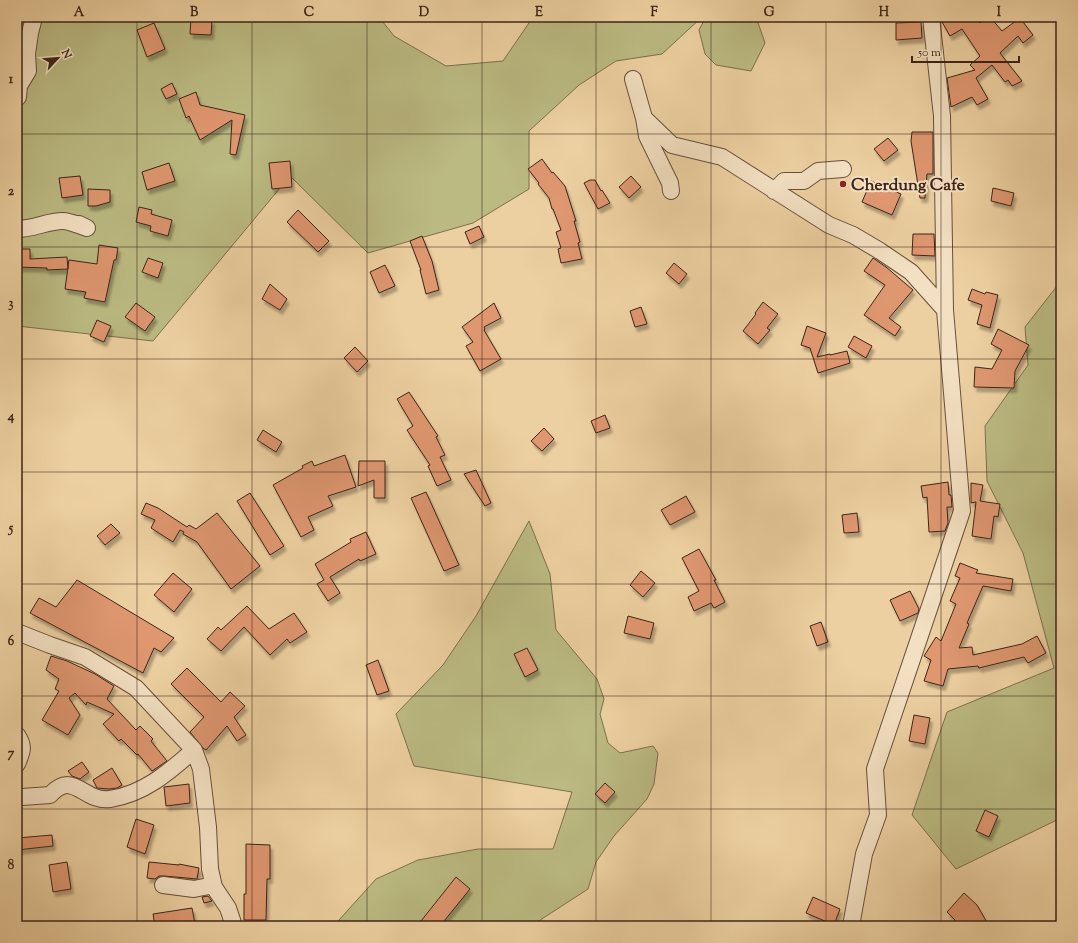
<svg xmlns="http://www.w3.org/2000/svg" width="1078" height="943" font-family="'Sorts Mill Goudy',serif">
  <defs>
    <filter id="shadow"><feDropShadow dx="2.5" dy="4.5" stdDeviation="1" flood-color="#0004"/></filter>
  </defs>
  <rect width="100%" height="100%" fill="#edd0a1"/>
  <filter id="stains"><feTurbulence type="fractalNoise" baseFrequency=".005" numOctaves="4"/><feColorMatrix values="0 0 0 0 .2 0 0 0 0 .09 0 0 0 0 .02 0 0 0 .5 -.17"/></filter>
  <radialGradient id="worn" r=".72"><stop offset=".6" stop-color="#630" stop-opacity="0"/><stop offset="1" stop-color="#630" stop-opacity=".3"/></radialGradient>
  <path fill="#bbba82" stroke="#7c6f4e" d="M 17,17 L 379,17 L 394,36 L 446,66 L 503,61 L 533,17 L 702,17 L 662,54 L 616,61 L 579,85 L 529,131 L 529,189 L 473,223 L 368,253 L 290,176 L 153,341 L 17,326 Z
    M 706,17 L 756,17 L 765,43 L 751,71 L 716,65 L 705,54 L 699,30 Z
    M 1061,281 L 1061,818 L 956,869 L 912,815 L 947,712 L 1054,668 L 1023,553 L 987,481 L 985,426 L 1028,365 L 1025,327 Z
    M 529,521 L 550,574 L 556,630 L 597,679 L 604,699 L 600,714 L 608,743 L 620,753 L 653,746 L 658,753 L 654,784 L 647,799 L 614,836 L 596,862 L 588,889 L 531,926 L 336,926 L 339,920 L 376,879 L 418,860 L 478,849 L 553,849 L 572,792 L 414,766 L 396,714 L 443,665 L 476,616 Z"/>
  <path fill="#df976f" stroke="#3c2419" filter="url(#shadow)" d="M 950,17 L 981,17 L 977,19 L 980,23 L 986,17 L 990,17 L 1002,31 L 1020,18 L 1033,35 L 1023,43 L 1018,36 L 1000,53 L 1022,81 L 1012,86 L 1008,80 L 1005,82 L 992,65 L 976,78 L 988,99 L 977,105 L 972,97 L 951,107 L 947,78 L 975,70 L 970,65 L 980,56 L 962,29 L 950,36 L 942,22 Z
    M 191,19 L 212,20 L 211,35 L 190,34 Z
    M 921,22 L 922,38 L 896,40 L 896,23 Z
    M 154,23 L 165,49 L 147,57 L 137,30 Z
    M 172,83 L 177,94 L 166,99 L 161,89 Z
    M 196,92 L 200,105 L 245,115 L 236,155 L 230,154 L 232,120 L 200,140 L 189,116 L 186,118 L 179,99 Z
    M 912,132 L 933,132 L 933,174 L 927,174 L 925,198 L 920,198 L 911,141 Z
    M 888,138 L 898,150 L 884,161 L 874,149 Z
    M 542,159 L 552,173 L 553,172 L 565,186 L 576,221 L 574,221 L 580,242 L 578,243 L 582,259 L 561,263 L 558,249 L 561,248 L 556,232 L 561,230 L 553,209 L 552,209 L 549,198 L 538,184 L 539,183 L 528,169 Z
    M 290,161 L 292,187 L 272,189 L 269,163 Z
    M 169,163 L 175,181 L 147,190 L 142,172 Z
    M 80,176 L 83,195 L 62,198 L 59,178 Z
    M 631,176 L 641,187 L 629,198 L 619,187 Z
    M 590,180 L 595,180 L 601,191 L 602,190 L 610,203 L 598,209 L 584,183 Z
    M 871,181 L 901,194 L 892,215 L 862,202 Z
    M 993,188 L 1014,193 L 1011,206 L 991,201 Z
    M 88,189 L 110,190 L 110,202 L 96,206 L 88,206 Z
    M 139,207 L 152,210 L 151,214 L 172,220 L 168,236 L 150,231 L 151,226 L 136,222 Z
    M 298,210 L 329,241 L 318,252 L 287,222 Z
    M 479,226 L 484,237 L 470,244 L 465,232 Z
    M 913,234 L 934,234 L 935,256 L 912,255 Z
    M 422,236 L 432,261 L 439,290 L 426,294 L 420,270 L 421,270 L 410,241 Z
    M 99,245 L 118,248 L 116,260 L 114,260 L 105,302 L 84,298 L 86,292 L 65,289 L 69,260 L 97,264 Z
    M 17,249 L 30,249 L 30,259 L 67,257 L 68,269 L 47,270 L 47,268 L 17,267 Z
    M 148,258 L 163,263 L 158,278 L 142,272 Z
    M 873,258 L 886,267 L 913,290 L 889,318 L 901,327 L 895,336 L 864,315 L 885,285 L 864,271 Z
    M 674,263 L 687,274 L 679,284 L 666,273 Z
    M 385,265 L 395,286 L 379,293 L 370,272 Z
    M 270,284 L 287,299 L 280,310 L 262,299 Z
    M 972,289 L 985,294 L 986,292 L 998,295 L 990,328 L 977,324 L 982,305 L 968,300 Z
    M 763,302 L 778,314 L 767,328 L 770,330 L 758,344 L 743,331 L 756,314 L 755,313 Z
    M 136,303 L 155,317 L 145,331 L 125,317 Z
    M 494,303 L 501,318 L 484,327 L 485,329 L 484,330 L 501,359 L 480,371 L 466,346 L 473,342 L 462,327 Z
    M 641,307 L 647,324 L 635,327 L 630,311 Z
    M 97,320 L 111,326 L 104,342 L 90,336 Z
    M 807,326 L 826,333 L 817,357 L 830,354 L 830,355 L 847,351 L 850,363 L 818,373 L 810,348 L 801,345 Z
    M 998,329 L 1029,345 L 1015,371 L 1014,388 L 974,387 L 975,367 L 992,369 L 1002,350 L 991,344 Z
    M 854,336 L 872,346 L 866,358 L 848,347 Z
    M 355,347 L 368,361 L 357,372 L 344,358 Z
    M 409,392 L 438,436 L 436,437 L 445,455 L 440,457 L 451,480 L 437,486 L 428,466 L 430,465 L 407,430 L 413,426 L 397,399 Z
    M 605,415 L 610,428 L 596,433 L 591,421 Z
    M 544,428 L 554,439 L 542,451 L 531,441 Z
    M 263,430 L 282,442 L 276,452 L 257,440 Z
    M 345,455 L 356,487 L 328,496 L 333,506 L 308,517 L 314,530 L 301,537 L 273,485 L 303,468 L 302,466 L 312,461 L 314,466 Z
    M 359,461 L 385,461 L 385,498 L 374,498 L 374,480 L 358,486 Z
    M 476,470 L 491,503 L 485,506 L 464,474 Z
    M 948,482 L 949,495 L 951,495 L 952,507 L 947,507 L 948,523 L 945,531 L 929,532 L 927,497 L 923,498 L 921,486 Z
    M 971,483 L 983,485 L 980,501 L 1000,504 L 998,517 L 994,516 L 991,539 L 972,536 L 976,502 L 971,503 Z
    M 426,492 L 459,565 L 444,571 L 411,498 Z
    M 250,493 L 284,546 L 270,555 L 237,501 Z
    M 686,496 L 695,512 L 670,525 L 661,510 Z
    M 146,503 L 158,508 L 187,527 L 189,525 L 196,529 L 217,513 L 260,566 L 231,589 L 197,542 L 183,534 L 184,532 L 180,530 L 173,542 L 151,528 L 155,520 L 141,514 Z
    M 857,513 L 859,532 L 844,533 L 842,515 Z
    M 111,524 L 120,533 L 105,545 L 97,536 Z
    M 366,532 L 376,554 L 360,561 L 359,559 L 330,577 L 340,593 L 328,601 L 317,584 L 324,580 L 315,564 L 351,542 L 350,539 Z
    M 699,549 L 716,580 L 714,580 L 725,602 L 714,608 L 711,603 L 694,611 L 688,597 L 699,591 L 682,558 Z
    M 960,563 L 978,570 L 976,573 L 1013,579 L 1011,591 L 983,586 L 967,623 L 969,624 L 959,648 L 972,647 L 973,655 L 1022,644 L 1037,636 L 1046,653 L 1028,663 L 1024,657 L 979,668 L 978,666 L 948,669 L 943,686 L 924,681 L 931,660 L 924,656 L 936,637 L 941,641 L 956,604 L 950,601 L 960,578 L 955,576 Z
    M 641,571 L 655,583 L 643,597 L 630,585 Z
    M 173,573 L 192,589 L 174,612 L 154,595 Z
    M 77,580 L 174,638 L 161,652 L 154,648 L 143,673 L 30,613 L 39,598 L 56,607 Z
    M 910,591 L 919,609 L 918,613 L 900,621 L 890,600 Z
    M 247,606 L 269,629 L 294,613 L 307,632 L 290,643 L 287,639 L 270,655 L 244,627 L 221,651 L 207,639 L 218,627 L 221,630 Z
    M 628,616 L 654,623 L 650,639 L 624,633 Z
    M 821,622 L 828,642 L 817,646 L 810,626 Z
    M 527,648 L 538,670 L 525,677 L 514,654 Z
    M 51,656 L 67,661 L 95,674 L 114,686 L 107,699 L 136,730 L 140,726 L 153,739 L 151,741 L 167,761 L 152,771 L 138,754 L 137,755 L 121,739 L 119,741 L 103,724 L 114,714 L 87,702 L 86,705 L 75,693 L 69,698 L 80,715 L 68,735 L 42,720 L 59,691 L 55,689 L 59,679 L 46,670 Z
    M 378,660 L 389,691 L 377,695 L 366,665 Z
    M 187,668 L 221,702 L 230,692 L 245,706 L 234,717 L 246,735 L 237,741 L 227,726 L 206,750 L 203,748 L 190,732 L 204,717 L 171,684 Z
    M 914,715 L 930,718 L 925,744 L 909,741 Z
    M 82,762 L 89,772 L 80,779 L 72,776 L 68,771 Z
    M 112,768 L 122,785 L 117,788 L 109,789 L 97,788 L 93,780 Z
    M 605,783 L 615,792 L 605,803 L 595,794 Z
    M 189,784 L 190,803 L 166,806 L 164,787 Z
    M 985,810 L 998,816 L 989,837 L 976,831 Z
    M 136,819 L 154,825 L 145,854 L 127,847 Z
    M 52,835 L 53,846 L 17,850 L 17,838 Z
    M 246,844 L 270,845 L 270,879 L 267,879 L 266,920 L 244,920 L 244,894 L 246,894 Z
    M 67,862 L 71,889 L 53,892 L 49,865 Z
    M 149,862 L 179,865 L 179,864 L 199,868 L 197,879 L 164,876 L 159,876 L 155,879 L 147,878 Z
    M 456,877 L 470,889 L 440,926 L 417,926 Z
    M 964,893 L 977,905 L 989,926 L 961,926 L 947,912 Z
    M 208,896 L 212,901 L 204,903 L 202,897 Z
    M 813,897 L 840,909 L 834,925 L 806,913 Z
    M 192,908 L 195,924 L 184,926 L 155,926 L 153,914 Z"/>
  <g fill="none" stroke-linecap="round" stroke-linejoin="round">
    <g stroke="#684f3b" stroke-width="18">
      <path id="minor" d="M 633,79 L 644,118 L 672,145 L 722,157 L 829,225 L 853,235 L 880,251 L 911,272 L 945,310
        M 17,98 L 18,97 L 19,86 L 28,71 L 27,54 L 30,33 L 34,17
        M 644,118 L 647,136 L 670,183 L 671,191
        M 774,191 L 784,181 L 804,181 L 818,171 L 843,169
        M 17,229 C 34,229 47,221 63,221 C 70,221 80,226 87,228 L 79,224
        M 17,632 L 50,645 L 85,657 L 136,688 L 194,750 L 201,769 L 208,827 L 210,869 L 214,887 L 228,908 L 234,926
        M 17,735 C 25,747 22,752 17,764
        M 17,796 L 22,797 L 50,795 C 74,769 84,803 110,799 C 144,794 169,772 194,750
        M 163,885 L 194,889 L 209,886 L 214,887
        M 851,926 L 864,854 L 878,815 L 875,769 L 962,511 L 945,310 L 942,116 L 931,17"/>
    </g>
    <use href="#minor" stroke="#f3e0c2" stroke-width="16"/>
  </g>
  <path fill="none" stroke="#3c2419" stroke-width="1" stroke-opacity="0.55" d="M 137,17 L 137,926M 252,17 L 252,926M 367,17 L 367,926M 482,17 L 482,926M 596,17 L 596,926M 711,17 L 711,926M 826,17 L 826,926M 941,17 L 941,926M 17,134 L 1061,134M 17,247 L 1061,247M 17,359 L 1061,359M 17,472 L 1061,472M 17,584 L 1061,584M 17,696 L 1061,696M 17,809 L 1061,809"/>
  <circle fill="#8f2418" stroke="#f3e0c2" stroke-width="1.5" cx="843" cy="184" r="4"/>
  <g text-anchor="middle" stroke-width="4" stroke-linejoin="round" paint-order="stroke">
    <g font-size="17" font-weight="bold" fill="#3c2419" stroke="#f3e0c2" text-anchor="start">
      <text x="851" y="190">Cherdung Cafe</text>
    </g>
  </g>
  <rect width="1078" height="943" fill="none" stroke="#edd0a1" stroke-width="44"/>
  <g transform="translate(58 58) rotate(64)" stroke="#f3e0c2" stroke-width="3" paint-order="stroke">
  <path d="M0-3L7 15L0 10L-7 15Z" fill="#3c2419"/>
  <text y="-6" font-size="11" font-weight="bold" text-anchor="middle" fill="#3c2419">N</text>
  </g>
  <path d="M912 56v6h107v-6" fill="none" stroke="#3c2419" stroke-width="2"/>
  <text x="918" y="56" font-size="12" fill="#3c2419" stroke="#f3e0c2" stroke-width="3" paint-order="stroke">50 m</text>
  <rect x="22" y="22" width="1034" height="899" fill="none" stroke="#3c2419" stroke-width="1.5"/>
  <g font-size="13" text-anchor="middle" font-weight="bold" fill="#3c2419">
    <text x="79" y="16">A</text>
    <text x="194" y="16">B</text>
    <text x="309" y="16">C</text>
    <text x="424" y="16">D</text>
    <text x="539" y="16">E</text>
    <text x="654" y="16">F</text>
    <text x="769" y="16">G</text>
    <text x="884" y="16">H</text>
    <text x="999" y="16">I</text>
    <text x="11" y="83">1</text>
    <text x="11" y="195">2</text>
    <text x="11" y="307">3</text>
    <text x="11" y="420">4</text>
    <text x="11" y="532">5</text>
    <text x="11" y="645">6</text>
    <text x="11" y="757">7</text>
    <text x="11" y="869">8</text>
  </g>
  <rect width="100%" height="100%" filter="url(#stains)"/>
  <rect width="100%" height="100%" fill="url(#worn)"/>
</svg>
